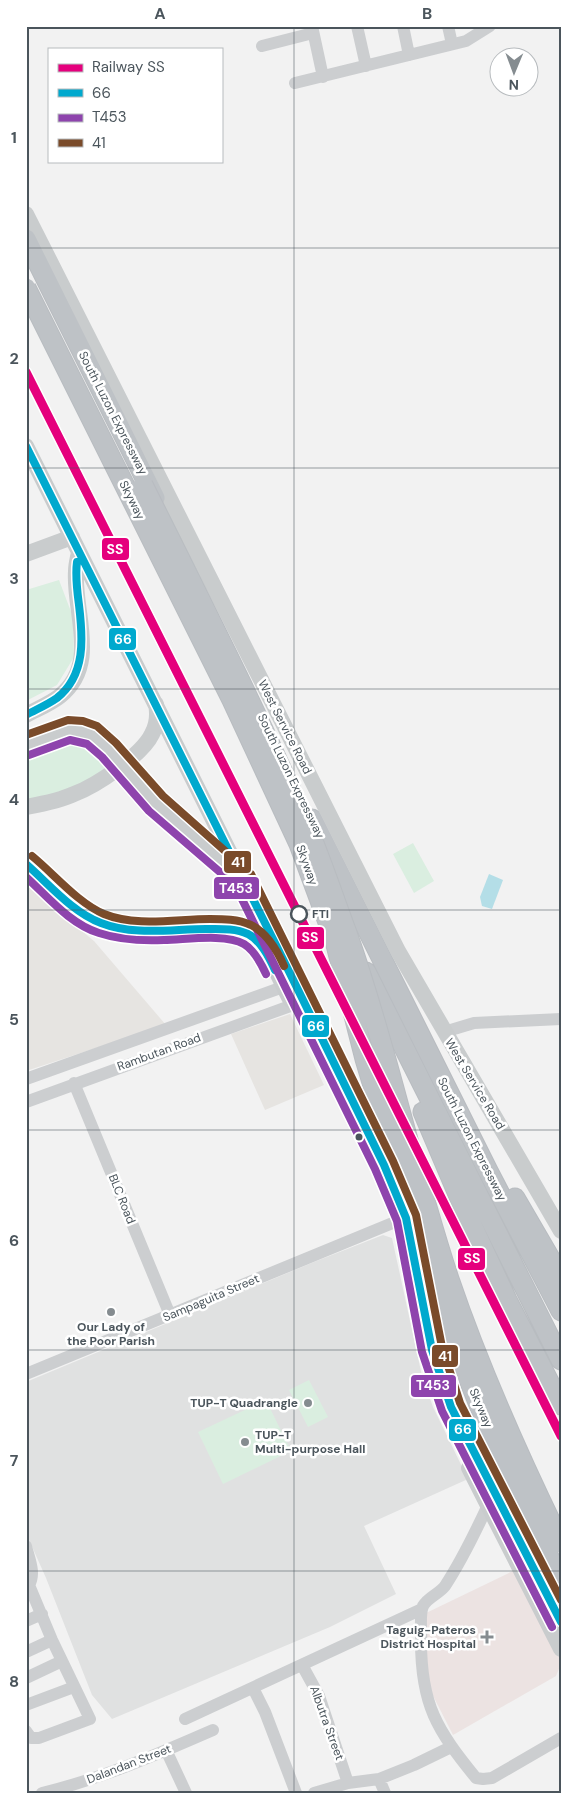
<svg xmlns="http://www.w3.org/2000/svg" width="587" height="1819" font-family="'DM Sans',sans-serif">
  <rect width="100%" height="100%" fill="#f2f2f2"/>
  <path fill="#e6e4e1" d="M 26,885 L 94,941 L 166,1025 L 26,1071 Z
    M 290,1014 L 324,1085 L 265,1110 L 231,1034 Z"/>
  <path fill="#e0e1e1" d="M 383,1235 L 392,1238 L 422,1376 L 433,1407 L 468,1479 L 364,1526 L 396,1594 L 330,1627 L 112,1719 L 92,1695 L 46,1578 L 26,1533 L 26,1382 L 314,1262 Z"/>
  <path fill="#ece3e2" d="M 517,1569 L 561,1659 L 561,1664 L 556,1676 L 453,1735 L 426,1682 L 424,1614 Z"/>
  <path fill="#daeee0" d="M 59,580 L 73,617 L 74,657 L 57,685 L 26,701 L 26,590 Z
    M 88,739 L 111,765 L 90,782 L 26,803 L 26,755 L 61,741 Z
    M 413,843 L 434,881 L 414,893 L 393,854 Z
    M 309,1380 L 328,1417 L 308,1427 L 289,1390 Z
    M 266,1400 L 291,1451 L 223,1484 L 198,1432 Z"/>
  <path fill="#b4dee7" d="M 489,874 L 503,880 L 492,909 L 482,906 L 480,897 Z"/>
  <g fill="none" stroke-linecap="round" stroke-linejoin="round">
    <g stroke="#b8bcc0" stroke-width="21">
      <path id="highway" d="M 26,239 L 155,498
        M 312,819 L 488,1171 L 561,1311
        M 366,972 L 561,1360
        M 423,1112 L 463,1206 L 507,1300 L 561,1405
        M 515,1198 L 561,1277
        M 555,1570 L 561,1583"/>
    </g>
    <path stroke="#ccced0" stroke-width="12" d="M 312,26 L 323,77
      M 357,26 L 366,66
      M 403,26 L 409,55
      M 448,26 L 452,44
      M 262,46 L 313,33
      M 295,83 L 466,41 L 490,26
      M 444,1032 L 474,1023 L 561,1019
      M 26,1079 L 283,987
      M 74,1083 L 170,1315
      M 26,1102 L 293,1005
      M 26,1374 L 395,1222
      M 488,1505 C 475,1533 462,1560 445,1586 C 439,1594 428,1597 423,1606 C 419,1615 422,1631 421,1641 C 421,1705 437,1730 476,1778 L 483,1779 L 492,1778 L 561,1738
      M 26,1546 C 29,1559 36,1573 29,1585 L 52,1640 L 90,1719 L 39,1738 L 31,1738 L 26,1731
      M 26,1621 L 42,1614
      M 26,1652 L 52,1640
      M 302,1665 L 319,1696 L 348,1783
      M 26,1678 L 62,1661
      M 253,1688 L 265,1712 L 296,1793
      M 26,1705 L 74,1687
      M 185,1719 L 422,1609
      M 166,1750 L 186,1793
      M 379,1779 L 385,1793
      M 42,1793 C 101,1779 158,1754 213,1730
      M 314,1793 L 348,1783 L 379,1779 L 414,1765 L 451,1747"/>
    <path stroke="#c9cccd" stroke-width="16" d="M 26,214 L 398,951 L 561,1231
      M 26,446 L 276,945 L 384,1165 L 406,1218 L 411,1237 L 432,1350 L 451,1407 L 561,1622
      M 26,554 L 72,537
      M 26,715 C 37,709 50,704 60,696 C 100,664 73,612 76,571 C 76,564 78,558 79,552
      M 26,746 C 62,732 77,719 109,750
      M 146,793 L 168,814 L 236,872
      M 26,807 C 42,804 59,801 74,794 C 96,786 142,755 152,734 C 157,725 158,714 156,704
      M 26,864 C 46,880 78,915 100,923 C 140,938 229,917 254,939 C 272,955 280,981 291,1001
      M 469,1468 L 561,1649"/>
    <use href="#highway" stroke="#bec2c6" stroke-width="19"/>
    <g stroke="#b8bcc0" stroke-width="21" stroke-linecap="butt">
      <path id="highway-bridge" d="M 26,288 L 232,700 L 299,844 L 335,941 L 365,1059 L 409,1206 L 460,1357 L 481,1410 L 555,1570
        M 143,485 C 201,601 260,717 311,836 C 324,868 335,901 347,933 C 387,1047 411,1165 449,1279 C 480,1370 519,1457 561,1543"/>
    </g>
    <path stroke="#c9cccd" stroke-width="16" d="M 109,750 L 146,793"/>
    <use href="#highway-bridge" stroke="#bec2c6" stroke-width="19"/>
    <g stroke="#fff" stroke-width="11">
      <path id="bus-1" d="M 26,446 L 276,945 L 384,1165 L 406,1218 L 432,1350 L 451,1407 L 561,1622
        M 26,715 C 37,709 47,705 57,698 C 86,675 83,638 79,605 C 77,590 75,576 77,562
        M 26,864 C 49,884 72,912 101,923 C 134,936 172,929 206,929 C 220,929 235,928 248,934 C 261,941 269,957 275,970"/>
    </g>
    <g stroke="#fff" stroke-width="11">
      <path id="bus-2" d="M 29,755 L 70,740 L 87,744 L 102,757 L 149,811 L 235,885 L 375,1169 L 397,1221 L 422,1352 L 442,1411 L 552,1627
        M 26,877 C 48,897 70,924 99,933 C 120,940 142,941 164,940 C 184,940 225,933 244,944 C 254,950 261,963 266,974"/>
    </g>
    <g stroke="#fff" stroke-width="11">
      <path id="bus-3" d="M 26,735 L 68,720 L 83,721 L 97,726 L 116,743 L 163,796 L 251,874 L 393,1161 L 416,1215 L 442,1347 L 460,1403 L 561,1600
        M 32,856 C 54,874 78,903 104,914 C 136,927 176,919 210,919 C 223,919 238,919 251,925 C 267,933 277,950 284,966"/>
    </g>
    <use href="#bus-1" stroke="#00a9ce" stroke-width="8"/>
    <use href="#bus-2" stroke="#8e44ad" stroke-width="8"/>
    <use href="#bus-3" stroke="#7a4b2a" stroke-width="8"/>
    <g stroke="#fff" stroke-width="12">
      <path id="rail-1" d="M 26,372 L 561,1436"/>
    </g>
    <use href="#rail-1" stroke="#e5007d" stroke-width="9"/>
  </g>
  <path fill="none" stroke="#4b555c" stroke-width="1" stroke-opacity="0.55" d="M 294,26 L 294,1793M 26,248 L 561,248M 26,468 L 561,468M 26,689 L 561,689M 26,910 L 561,910M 26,1130 L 561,1130M 26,1350 L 561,1350M 26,1571 L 561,1571"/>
  <circle fill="#fff" stroke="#4b555c" stroke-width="2.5" cx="299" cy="914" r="8"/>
  <circle fill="#4b555c" stroke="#fff" stroke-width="2" cx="359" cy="1137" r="4.5"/>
  <g fill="#858c90" stroke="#fff" stroke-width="2">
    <circle cx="111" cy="1312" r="5"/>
    <circle cx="308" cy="1403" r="5"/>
    <circle cx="245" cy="1442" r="5"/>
    <path d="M484.5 1629.5h5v5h5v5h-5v5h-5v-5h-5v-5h5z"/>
  </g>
  <g text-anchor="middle" stroke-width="5" stroke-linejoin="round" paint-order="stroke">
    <g font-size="12" fill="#4b555c" stroke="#fff">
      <text transform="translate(113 413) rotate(63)" y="4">South Luzon Expressway</text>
      <text transform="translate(132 500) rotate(63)" y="4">Skyway</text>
      <text transform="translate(285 727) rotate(63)" y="4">West Service Road</text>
      <text transform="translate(291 776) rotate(64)" y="4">South Luzon Expressway</text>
      <text transform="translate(307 865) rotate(70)" y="4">Skyway</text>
      <text transform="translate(159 1052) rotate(-20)" y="4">Rambutan Road</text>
      <text transform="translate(475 1084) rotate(59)" y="4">West Service Road</text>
      <text transform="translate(472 1139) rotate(63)" y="4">South Luzon Expressway</text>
      <text transform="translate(122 1199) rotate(68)" y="4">BLC Road</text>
      <text transform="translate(211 1298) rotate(-23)" y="4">Sampaguita Street</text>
      <text transform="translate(481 1408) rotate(67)" y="4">Skyway</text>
      <text transform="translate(327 1723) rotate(70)" y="4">Albutra Street</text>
      <text transform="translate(129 1764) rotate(-21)" y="4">Dalandan Street</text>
    </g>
    <g font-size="12" font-weight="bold" fill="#4b555c" stroke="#fff" text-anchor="start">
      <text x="312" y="918">FTI</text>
    </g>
    <g font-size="12" font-weight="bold" fill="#4b555c" stroke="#fff" text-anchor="end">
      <text x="111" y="1331" text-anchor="middle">Our Lady of<tspan x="111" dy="14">the Poor Parish</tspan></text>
      <text x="298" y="1407">TUP-T Quadrangle</text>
      <text x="255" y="1439" text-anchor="start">TUP-T<tspan x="255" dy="14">Multi-purpose Hall</tspan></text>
      <text x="476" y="1634">Taguig-Pateros<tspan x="476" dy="14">District Hospital</tspan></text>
    </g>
  </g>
  <g stroke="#fff" stroke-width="2">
    <rect x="101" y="537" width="29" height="24" rx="5" fill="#e5007d"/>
    <rect x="108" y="627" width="29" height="24" rx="5" fill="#00a9ce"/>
    <rect x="223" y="850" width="29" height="24" rx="5" fill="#7a4b2a"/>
    <rect x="213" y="876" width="47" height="24" rx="5" fill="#8e44ad"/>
    <rect x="296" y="926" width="29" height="24" rx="5" fill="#e5007d"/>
    <rect x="301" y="1014" width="29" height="24" rx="5" fill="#00a9ce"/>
    <rect x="457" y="1247" width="29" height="24" rx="5" fill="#e5007d"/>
    <rect x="431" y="1344" width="28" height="24" rx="5" fill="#7a4b2a"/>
    <rect x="410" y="1374" width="47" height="24" rx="5" fill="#8e44ad"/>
    <rect x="448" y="1418" width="29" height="24" rx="5" fill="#00a9ce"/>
  </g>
  <g font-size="14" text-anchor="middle" font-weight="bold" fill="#fff">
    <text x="115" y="554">SS</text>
    <text x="123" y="644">66</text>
    <text x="238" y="867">41</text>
    <text x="236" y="893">T453</text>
    <text x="310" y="942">SS</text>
    <text x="316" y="1031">66</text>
    <text x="472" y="1263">SS</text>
    <text x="445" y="1361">41</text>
    <text x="433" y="1390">T453</text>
    <text x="463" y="1434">66</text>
  </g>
  <rect width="587" height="1819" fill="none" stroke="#ffffff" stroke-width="55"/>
  <rect x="48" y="48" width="175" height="115" fill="#ffffff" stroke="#b7bbbe"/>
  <rect x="58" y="64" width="25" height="8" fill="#e5007d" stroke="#b7bbbe"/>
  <text x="92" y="72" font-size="15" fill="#4b555c">Railway SS</text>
  <rect x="58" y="89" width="25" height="8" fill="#00a9ce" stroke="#b7bbbe"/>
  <text x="92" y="98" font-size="15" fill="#4b555c">66</text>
  <rect x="58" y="114" width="25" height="8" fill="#8e44ad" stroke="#b7bbbe"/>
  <text x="92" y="122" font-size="15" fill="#4b555c">T453</text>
  <rect x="58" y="139" width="25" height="8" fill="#7a4b2a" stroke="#b7bbbe"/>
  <text x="92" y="148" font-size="15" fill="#4b555c">41</text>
  <g transform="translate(514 72) rotate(181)"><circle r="24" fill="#ffffff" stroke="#b7bbbe"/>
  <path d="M0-4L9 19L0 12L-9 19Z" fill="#858c90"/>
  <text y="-8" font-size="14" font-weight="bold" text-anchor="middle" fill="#4b555c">N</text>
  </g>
  <rect x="28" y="28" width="532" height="1764" fill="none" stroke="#4b555c" stroke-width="2"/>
  <g font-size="16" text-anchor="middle" font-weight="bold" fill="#4b555c">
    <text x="160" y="19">A</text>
    <text x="427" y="19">B</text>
    <text x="14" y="143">1</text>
    <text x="14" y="364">2</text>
    <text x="14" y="584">3</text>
    <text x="14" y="805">4</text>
    <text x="14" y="1025">5</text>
    <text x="14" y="1246">6</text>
    <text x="14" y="1466">7</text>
    <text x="14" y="1687">8</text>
  </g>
</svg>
